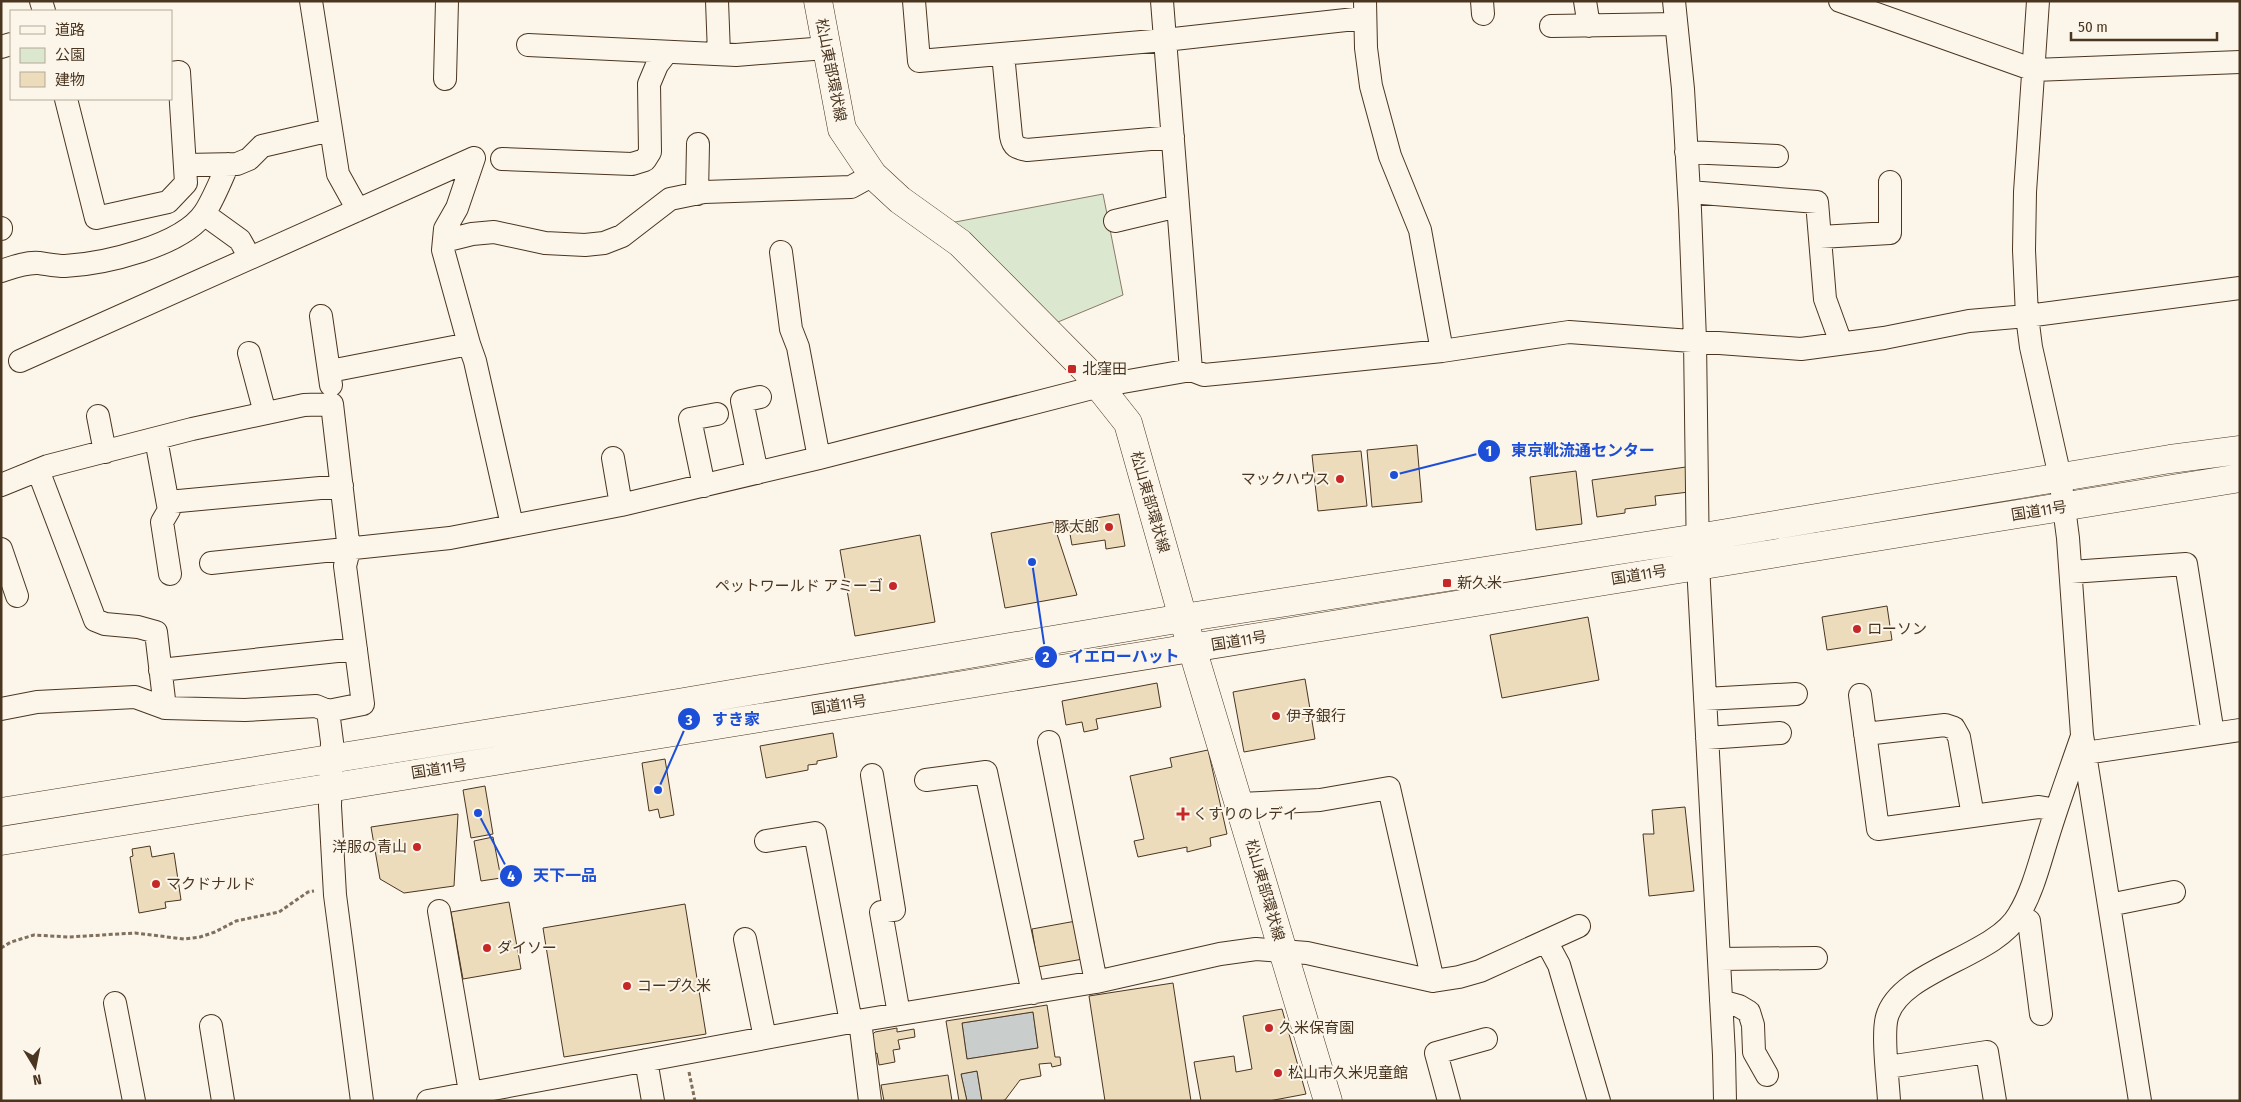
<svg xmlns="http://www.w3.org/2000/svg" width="2241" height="1102" font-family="'Fira Sans Condensed','Noto Sans JP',sans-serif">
  <rect width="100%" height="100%" fill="#fbf6e9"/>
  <path fill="#dce7d0" stroke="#887966" d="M 1103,194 L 1123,295 L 1058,322 L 950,223 Z"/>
  <path fill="#c9cecd" stroke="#887966" d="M 1033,1012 L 1038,1048 L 967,1059 L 962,1023 Z
    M 977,1071 L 982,1101 L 967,1101 L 961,1074 Z"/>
  <path fill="#ecdcbc" stroke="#4a3520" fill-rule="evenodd" d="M 1417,445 L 1422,502 L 1372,507 L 1367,450 Z
    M 1361,451 L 1367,506 L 1318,511 L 1312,455 Z
    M 1686,467 L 1689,492 L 1655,496 L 1656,505 L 1625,509 L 1625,513 L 1597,517 L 1592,480 Z
    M 1576,471 L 1582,524 L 1536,530 L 1530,477 Z
    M 1119,514 L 1125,546 L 1106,549 L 1105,540 L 1072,545 L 1068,523 Z
    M 1053,522 L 1077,595 L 1005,608 L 991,533 Z
    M 920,535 L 935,622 L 855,636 L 840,550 Z
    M 1887,606 L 1892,640 L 1827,650 L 1822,617 Z
    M 1588,617 L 1599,680 L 1502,698 L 1490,635 Z
    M 1305,679 L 1315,739 L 1244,752 L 1233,692 Z
    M 1157,683 L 1161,707 L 1096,719 L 1098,729 L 1084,732 L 1082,722 L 1066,725 L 1062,701 Z
    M 833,733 L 837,757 L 817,761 L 817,764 L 808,765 L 808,770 L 766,778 L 760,746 Z
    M 1208,750 L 1227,834 L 1210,838 L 1211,846 L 1187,852 L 1187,847 L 1138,857 L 1134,841 L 1144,839 L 1130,776 L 1172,767 L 1170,758 Z
    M 665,759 L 674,815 L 660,818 L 658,809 L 649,811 L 642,763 Z
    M 485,786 L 493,834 L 471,838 L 463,790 Z
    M 1685,807 L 1694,891 L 1649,896 L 1643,834 L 1654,834 L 1652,810 Z
    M 458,814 L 454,886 L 404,893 L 380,879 L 371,827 Z
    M 493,837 L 501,878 L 481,881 L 474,841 Z
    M 150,846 L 152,857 L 174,853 L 181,900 L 165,902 L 166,908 L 139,913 L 130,857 L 133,856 L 132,849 Z
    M 509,902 L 521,969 L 463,979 L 451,912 Z
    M 685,904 L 706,1034 L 564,1057 L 543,928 Z
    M 1076,921 L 1083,959 L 1038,967 L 1032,929 Z
    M 1173,983 L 1191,1101 L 1105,1101 L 1089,996 Z
    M 1047,1005 L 1055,1057 L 1060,1057 L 1061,1065 L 1052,1067 L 1051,1063 L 1039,1064 L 1041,1076 L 1020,1080 L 1005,1100 L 1000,1101 L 982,1101 L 977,1071 L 961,1074 L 967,1101 L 959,1101 L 946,1021 ZM 1033,1012 L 1038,1048 L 967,1059 L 962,1023 Z
    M 1282,1009 L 1306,1094 L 1269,1101 L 1201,1101 L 1194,1062 L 1234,1056 L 1236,1072 L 1252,1069 L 1243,1016 Z
    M 897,1028 L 897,1032 L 914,1029 L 915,1037 L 898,1040 L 900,1049 L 893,1050 L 895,1062 L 879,1065 L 877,1053 L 874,1054 L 871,1036 L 875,1032 Z
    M 948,1075 L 952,1101 L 884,1101 L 881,1085 Z"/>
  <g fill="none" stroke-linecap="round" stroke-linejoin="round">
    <g stroke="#4a3520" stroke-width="24">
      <path id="minor" d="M 41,1 L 44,11
        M 311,1 L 338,174 L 358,210
        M 717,1 L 719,54
        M 914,1 L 919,61 L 1165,40 L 1364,18
        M 1162,1 L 1191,370
        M 1365,1 L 1366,48 L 1371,86 L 1390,156 L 1420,230 L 1442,351
        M 1482,1 L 1483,14
        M 1585,1 L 1589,26
        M 1674,1 L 1683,89 L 1690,210 L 1695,340 L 1698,565 L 1724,1055 L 1725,1101
        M 1840,1 L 2034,70 L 2240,62
        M 2038,1 L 2025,192 L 2024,250 L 2027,316 L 2031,347 L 2060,477 L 2068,538 L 2082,735 L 2140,1101
        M 1551,26 L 1676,24
        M 528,45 L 736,55 L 826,48
        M 1,47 L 11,44
        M 1003,54 L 1011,136 C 1013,147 1017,148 1027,150 L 1173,137
        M 445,79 L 447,1
        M 66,99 L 96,218 L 168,202 L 186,183 L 179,72 L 171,73
        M 1686,152 L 1777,156
        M 474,158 L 457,208 L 445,229 L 443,250 L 469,344 L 475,361 L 512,525
        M 502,159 L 632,164 L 645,160 L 650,152 L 649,84 L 657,65 L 667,52
        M 185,165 L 237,164 L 249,159 L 262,146 L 331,130
        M 1689,192 L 1817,202 L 1825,299 L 1841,343
        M 697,194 L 698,144
        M 204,214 L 240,240 L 250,258
        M 1115,221 L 1178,206
        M 1,228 L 1,229
        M 1820,237 L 1890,233 L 1890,182
        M 444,241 L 472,234 L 494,232 L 545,243 L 585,245 L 604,243 L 622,236 L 670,199 L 704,192 L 851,187 L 873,175
        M 781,252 L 791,329 L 798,347 L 819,458
        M 1,271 C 13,267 26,262 39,263 C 47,264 56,266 65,266 C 103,264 183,246 205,212 C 214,198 221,180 228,164
        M 321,316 L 331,385
        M 249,353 L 265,413
        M 20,361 L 474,158
        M 330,371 L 469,344
        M 98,416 L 105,452
        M 156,439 L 169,510 L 162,522 L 170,574
        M 613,458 L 621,505
        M 38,470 L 95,620 L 105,624 L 138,627 L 156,632 L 165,708
        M 757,473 L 742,401 L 760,397
        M 1,485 L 48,466 L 192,429 L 304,405 L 332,404 L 349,550 L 345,566 L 363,704 L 328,711 L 332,742 L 330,806 L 335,895 L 362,1101
        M 704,486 L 690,419 L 717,414
        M 168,502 L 342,486
        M 1,549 L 17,596
        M 211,563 L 450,538 L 621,505 L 819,458 L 1100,386 L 1191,370 L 1204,375 L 1276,368 L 1442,351 L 1569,332 L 1801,349 L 1884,338 L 1969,321 L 2027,316 L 2240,288
        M 2071,572 L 2186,564 L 2213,734
        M 160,670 L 356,649
        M 1860,695 L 1878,829 L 2039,807 L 2056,810
        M 1705,699 L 1796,694
        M 1,709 L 37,702 L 135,697 L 165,708 L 245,710 L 316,706 L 328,711
        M 1865,734 L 1945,725 L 1954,728 L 1959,737 L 1973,816
        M 1707,738 L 1780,733
        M 1049,742 L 1096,982
        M 2085,753 L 2240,730
        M 872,775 L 894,910 L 881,912 L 899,1014
        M 926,780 L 986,772 L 1033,993
        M 1240,804 L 1320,800 L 1389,788 L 1433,981
        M 766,841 L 815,833 L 851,1022
        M 2109,905 L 2174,892
        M 439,911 L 470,1092
        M 2019,915 L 2029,921 L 2041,1014
        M 745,939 L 765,1038
        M 1546,941 L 1559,965 L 1599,1101
        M 1719,959 L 1816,958
        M 1721,1001 L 1739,1006 L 1749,1012 L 1753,1025 L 1754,1052 L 1767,1075
        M 115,1003 L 134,1101
        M 860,1021 L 870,1101
        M 211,1026 L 223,1101
        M 646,1060 L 653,1101
        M 1888,1067 L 1987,1052 L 1995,1101
        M 428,1101 L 851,1022 L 1096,982 L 1220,954 L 1256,949 L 1307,953 L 1433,981 L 1459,977 L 1480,971 L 1579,926
        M 1449,1101 L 1436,1053 L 1486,1039
        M 1889,1101 C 1888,1081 1882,1034 1887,1017 C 1900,970 1995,957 2019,914 C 2033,891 2040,861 2048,836 C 2058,803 2070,771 2081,739"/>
    </g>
    <g stroke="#4a3520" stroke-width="29">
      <path id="major" d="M 818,1 L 842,129 L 873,175 L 900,200 L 960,243 L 1086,370 L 1128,423 L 1183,618 L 1328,1101"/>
    </g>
    <g stroke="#4a3520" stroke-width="29">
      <path id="highway" d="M 1,812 L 678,703 L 1183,618 L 1697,538 L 2170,459 L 2240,450
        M 1,841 L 2240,478"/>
    </g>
    <path stroke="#7f6f5c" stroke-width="3" stroke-dasharray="4 2.5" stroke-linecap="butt" d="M 1,948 L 11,942 L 34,935 L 69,937 L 135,933 L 184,939 L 200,937 L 215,932 L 236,921 L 279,912 L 308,892 L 314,891
      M 689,1072 L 695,1101"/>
    <use href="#minor" stroke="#fbf6e9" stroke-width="22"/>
    <use href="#major" stroke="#fbf6e9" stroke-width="28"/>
    <use href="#highway" stroke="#fbf6e9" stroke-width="28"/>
  </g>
  <g fill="#c62828" stroke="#fbf6e9" stroke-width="2">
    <rect x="1067" y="364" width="10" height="10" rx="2.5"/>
    <circle cx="1340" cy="479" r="5"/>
    <circle cx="1109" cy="527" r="5"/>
    <rect x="1442" y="578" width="10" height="10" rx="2.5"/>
    <circle cx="893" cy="586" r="5"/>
    <circle cx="1857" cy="629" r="5"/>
    <circle cx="1276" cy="716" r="5"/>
    <path d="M1180.5 806.5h5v5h5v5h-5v5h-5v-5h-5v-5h5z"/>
    <circle cx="417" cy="847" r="5"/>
    <circle cx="156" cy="884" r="5"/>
    <circle cx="487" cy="948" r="5"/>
    <circle cx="627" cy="986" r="5"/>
    <circle cx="1269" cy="1028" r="5"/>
    <circle cx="1278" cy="1073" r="5"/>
  </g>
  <g text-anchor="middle" stroke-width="4" stroke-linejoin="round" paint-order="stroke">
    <g font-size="15" fill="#4a3520" stroke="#fbf6e9">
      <text transform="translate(831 70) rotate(79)" y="5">松山東部環状線</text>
      <text transform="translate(1150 502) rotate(74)" y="5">松山東部環状線</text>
      <text transform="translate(2039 511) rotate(-9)" y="5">国道11号</text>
      <text transform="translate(1639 575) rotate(-9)" y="5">国道11号</text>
      <text transform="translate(1239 641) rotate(-9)" y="5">国道11号</text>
      <text transform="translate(839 705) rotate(-9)" y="5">国道11号</text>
      <text transform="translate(439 769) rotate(-9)" y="5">国道11号</text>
      <text transform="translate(1265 890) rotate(74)" y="5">松山東部環状線</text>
    </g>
    <g font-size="15" fill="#4a3520" stroke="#fbf6e9" text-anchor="start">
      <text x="1082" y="374">北窪田</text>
      <text x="1330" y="484" text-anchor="end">マックハウス</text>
      <text x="1099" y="532" text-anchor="end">豚太郎</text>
      <text x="1457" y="588">新久米</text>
      <text x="883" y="591" text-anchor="end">ペットワールド アミーゴ</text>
      <text x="1867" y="634">ローソン</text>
      <text x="1286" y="721">伊予銀行</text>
      <text x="1193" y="819">くすりのレデイ</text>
      <text x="407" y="852" text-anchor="end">洋服の青山</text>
      <text x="166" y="889">マクドナルド</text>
      <text x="497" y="953">ダイソー</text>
      <text x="637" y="991">コープ久米</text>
      <text x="1279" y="1033">久米保育園</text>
      <text x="1288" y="1078">松山市久米児童館</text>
    </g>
  </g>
  <path fill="none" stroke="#1d4ed8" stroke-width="2" d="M1394 475L1489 451M1032 562L1046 657M658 790L689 719M478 813L511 876"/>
  <g fill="#1d4ed8" stroke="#fbf6e9" stroke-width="2">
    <circle cx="1394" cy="475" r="5"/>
    <circle cx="1032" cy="562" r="5"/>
    <circle cx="658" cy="790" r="5"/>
    <circle cx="478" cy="813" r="5"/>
    <circle cx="1489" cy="451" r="12"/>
    <circle cx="1046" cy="657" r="12"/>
    <circle cx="689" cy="719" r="12"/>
    <circle cx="511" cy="876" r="12"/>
  </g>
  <g font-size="15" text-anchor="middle" font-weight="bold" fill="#fff">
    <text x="1489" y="456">1</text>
    <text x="1046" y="662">2</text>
    <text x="689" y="725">3</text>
    <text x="511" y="881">4</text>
  </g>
  <g font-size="16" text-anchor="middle" font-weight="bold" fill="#1d4ed8" stroke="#fbf6e9" stroke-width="4" stroke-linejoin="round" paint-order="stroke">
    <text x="1583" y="456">東京靴流通センター</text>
    <text x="1124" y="662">イエローハット</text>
    <text x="736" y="725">すき家</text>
    <text x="565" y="881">天下一品</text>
  </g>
  <rect width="2241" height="1102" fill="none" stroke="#4a3520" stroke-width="5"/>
  <rect x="10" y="10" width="162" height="90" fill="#fbf6e9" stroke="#b4a999"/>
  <rect x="20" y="26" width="25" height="8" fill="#fbf6e9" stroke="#b4a999"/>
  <text x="55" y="35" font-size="15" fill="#4a3520">道路</text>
  <rect x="20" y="48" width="25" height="15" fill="#dce7d0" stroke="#b4a999"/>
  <text x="55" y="60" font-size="15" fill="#4a3520">公園</text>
  <rect x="20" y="72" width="25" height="15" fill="#ecdcbc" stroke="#b4a999"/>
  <text x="55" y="85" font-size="15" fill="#4a3520">建物</text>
  <g transform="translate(35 1067) rotate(170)" stroke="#fbf6e9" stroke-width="4" paint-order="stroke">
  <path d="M0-4L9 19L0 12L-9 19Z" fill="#4a3520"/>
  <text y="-8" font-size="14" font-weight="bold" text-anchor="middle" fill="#4a3520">N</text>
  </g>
  <path d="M2071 32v8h146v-8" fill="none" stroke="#4a3520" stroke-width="2.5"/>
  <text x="2078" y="32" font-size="15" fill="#4a3520" stroke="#fbf6e9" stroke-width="4" paint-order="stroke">50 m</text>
</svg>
